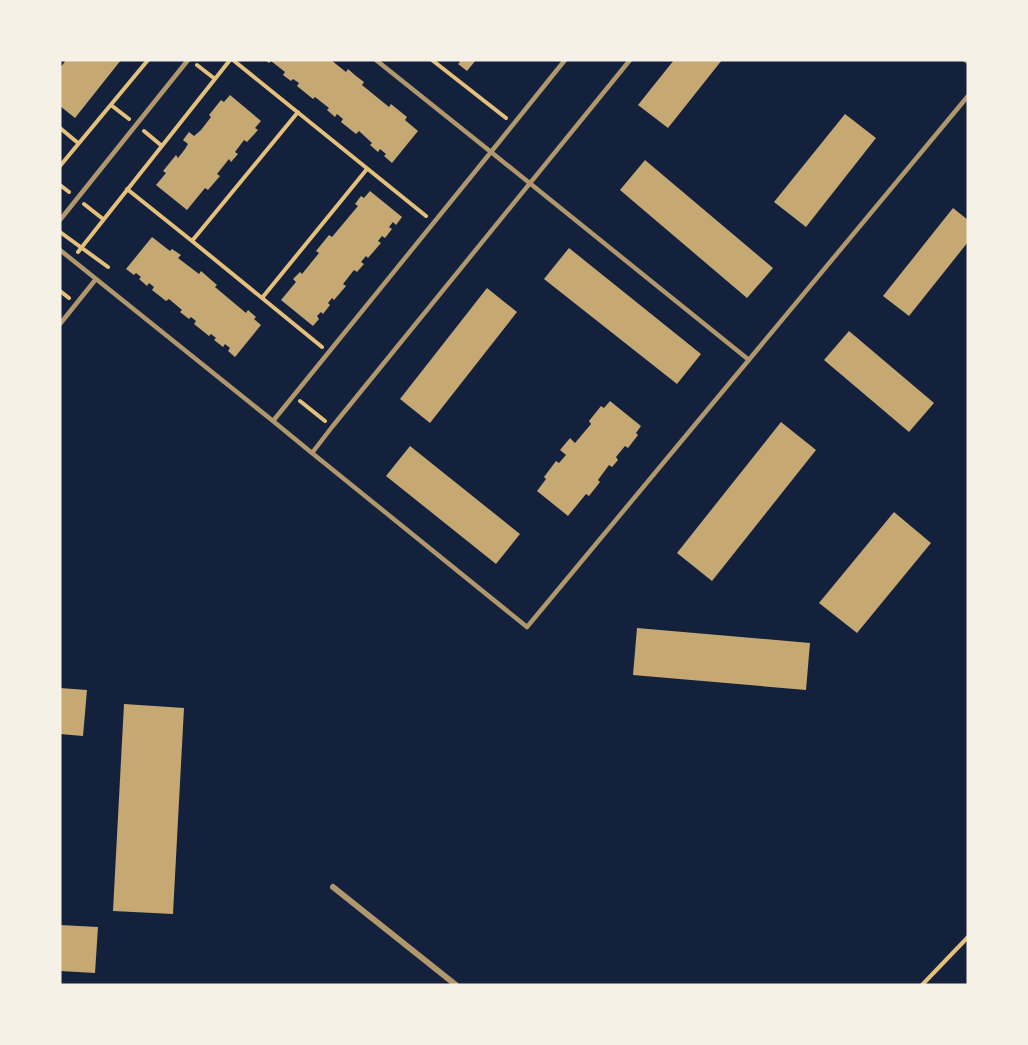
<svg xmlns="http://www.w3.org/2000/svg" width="1028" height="1045" font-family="'Roboto Serif',serif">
  <rect width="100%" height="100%" fill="#14213d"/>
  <path fill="#c6a872" d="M 66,60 L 121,60 L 75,118 L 60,106 L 60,68 Z
    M 265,60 L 331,60 L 346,72 L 348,69 L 356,76 L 364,82 L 362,85 L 389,107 L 391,104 L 407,117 L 405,120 L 418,131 L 392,163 L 384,156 L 386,154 L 380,149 L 378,152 L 370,145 L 372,143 L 359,131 L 356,134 L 341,122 L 343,119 L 337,114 L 335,117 L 327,110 L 329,108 L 315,97 L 313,99 L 297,86 L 299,83 L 293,79 L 291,81 L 283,75 L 285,72 L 271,61 L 269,63 Z
    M 458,60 L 476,60 L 467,71 L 458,64 L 460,62 Z
    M 674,60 L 722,60 L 668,128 L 638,105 Z
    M 230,95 L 261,121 L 255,128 L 258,130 L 247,142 L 244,140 L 235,152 L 238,154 L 231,162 L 229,159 L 217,174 L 220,176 L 208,190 L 205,188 L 187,210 L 156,185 L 166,173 L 163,171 L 176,155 L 178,158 L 185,149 L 188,144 L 183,140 L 189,132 L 194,136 L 201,130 L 211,117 L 209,115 L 221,100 L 224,102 Z
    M 845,114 L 876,138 L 806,227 L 774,202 Z
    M 645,160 L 773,268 L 747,298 L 620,190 Z
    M 370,191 L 402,217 L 396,225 L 393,222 L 389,227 L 392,229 L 385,238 L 382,236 L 378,241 L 381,243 L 368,258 L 366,256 L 361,262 L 364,264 L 357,272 L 354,270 L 343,284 L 346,286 L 334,300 L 332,298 L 328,303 L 330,305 L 323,314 L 321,312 L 317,316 L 319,319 L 313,326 L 281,300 L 296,282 L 293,279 L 300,272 L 302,274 L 319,253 L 316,251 L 329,235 L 332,237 L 358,206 L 355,204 L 361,196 L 364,198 Z
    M 953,208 L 968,220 L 968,242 L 909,316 L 883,296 Z
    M 152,237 L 170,251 L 172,249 L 181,255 L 178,258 L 199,274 L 201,271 L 217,285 L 215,287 L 246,313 L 248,310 L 256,317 L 254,319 L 261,325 L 235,357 L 228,351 L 230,348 L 225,344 L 223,347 L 214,340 L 216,338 L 211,334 L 209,336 L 194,324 L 196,321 L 191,317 L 189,319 L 180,312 L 182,310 L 169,299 L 166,301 L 152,290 L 154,287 L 149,283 L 147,286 L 139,279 L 141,277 L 136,273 L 134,275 L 126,269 Z
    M 569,248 L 701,354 L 677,384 L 544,279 Z
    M 487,288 L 517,312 L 430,423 L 400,399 Z
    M 849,331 L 934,403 L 909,432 L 824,360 Z
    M 610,401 L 641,426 L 636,433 L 638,435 L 628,448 L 625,446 L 616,457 L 618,460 L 612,467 L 609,465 L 598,480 L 600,482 L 589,496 L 586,494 L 568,516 L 537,491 L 546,479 L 544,477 L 556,461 L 559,463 L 566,455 L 560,450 L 570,438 L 575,443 L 591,424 L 589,421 L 601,406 L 604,408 Z
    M 781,422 L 816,450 L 712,581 L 677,553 Z
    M 410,446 L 520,534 L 496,564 L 386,476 Z
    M 894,512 L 931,543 L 857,633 L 819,603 Z
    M 637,628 L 810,643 L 806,690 L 633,675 Z
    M 60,688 L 87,690 L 83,736 L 60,734 Z
    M 124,704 L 184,708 L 173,914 L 113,911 Z
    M 60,925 L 98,927 L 95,973 L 60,971 Z"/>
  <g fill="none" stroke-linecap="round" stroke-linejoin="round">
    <path stroke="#e5c07b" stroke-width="4" d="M 233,60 L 426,216
      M 432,60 L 506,118
      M 197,65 L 215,79
      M 111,105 L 129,119
      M 60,128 L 78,143
      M 144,131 L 162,146
      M 60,166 L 148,60
      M 60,185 L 69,192
      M 127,189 L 192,241 L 298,112
      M 84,204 L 103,219
      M 60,232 L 108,267
      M 192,241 L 262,298 L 367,169
      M 78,252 L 230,60
      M 60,291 L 69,298
      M 262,298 L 322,347
      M 300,401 L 325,421
      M 922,985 L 968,937"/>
    <path stroke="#b1986c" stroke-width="4.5" d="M 376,60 L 491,152 L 565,60
      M 630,60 L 332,427 L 312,453 L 273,421 L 491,152 L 749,360
      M 965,60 L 968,62
      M 60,220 L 188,60
      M 60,250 L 273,421
      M 60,324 L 96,279
      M 312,453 L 527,627 L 968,96"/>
    <path stroke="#b1986c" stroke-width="6" d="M 333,887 L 456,985"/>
  </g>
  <rect width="1028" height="1045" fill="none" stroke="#f6f1e7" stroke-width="123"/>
</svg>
